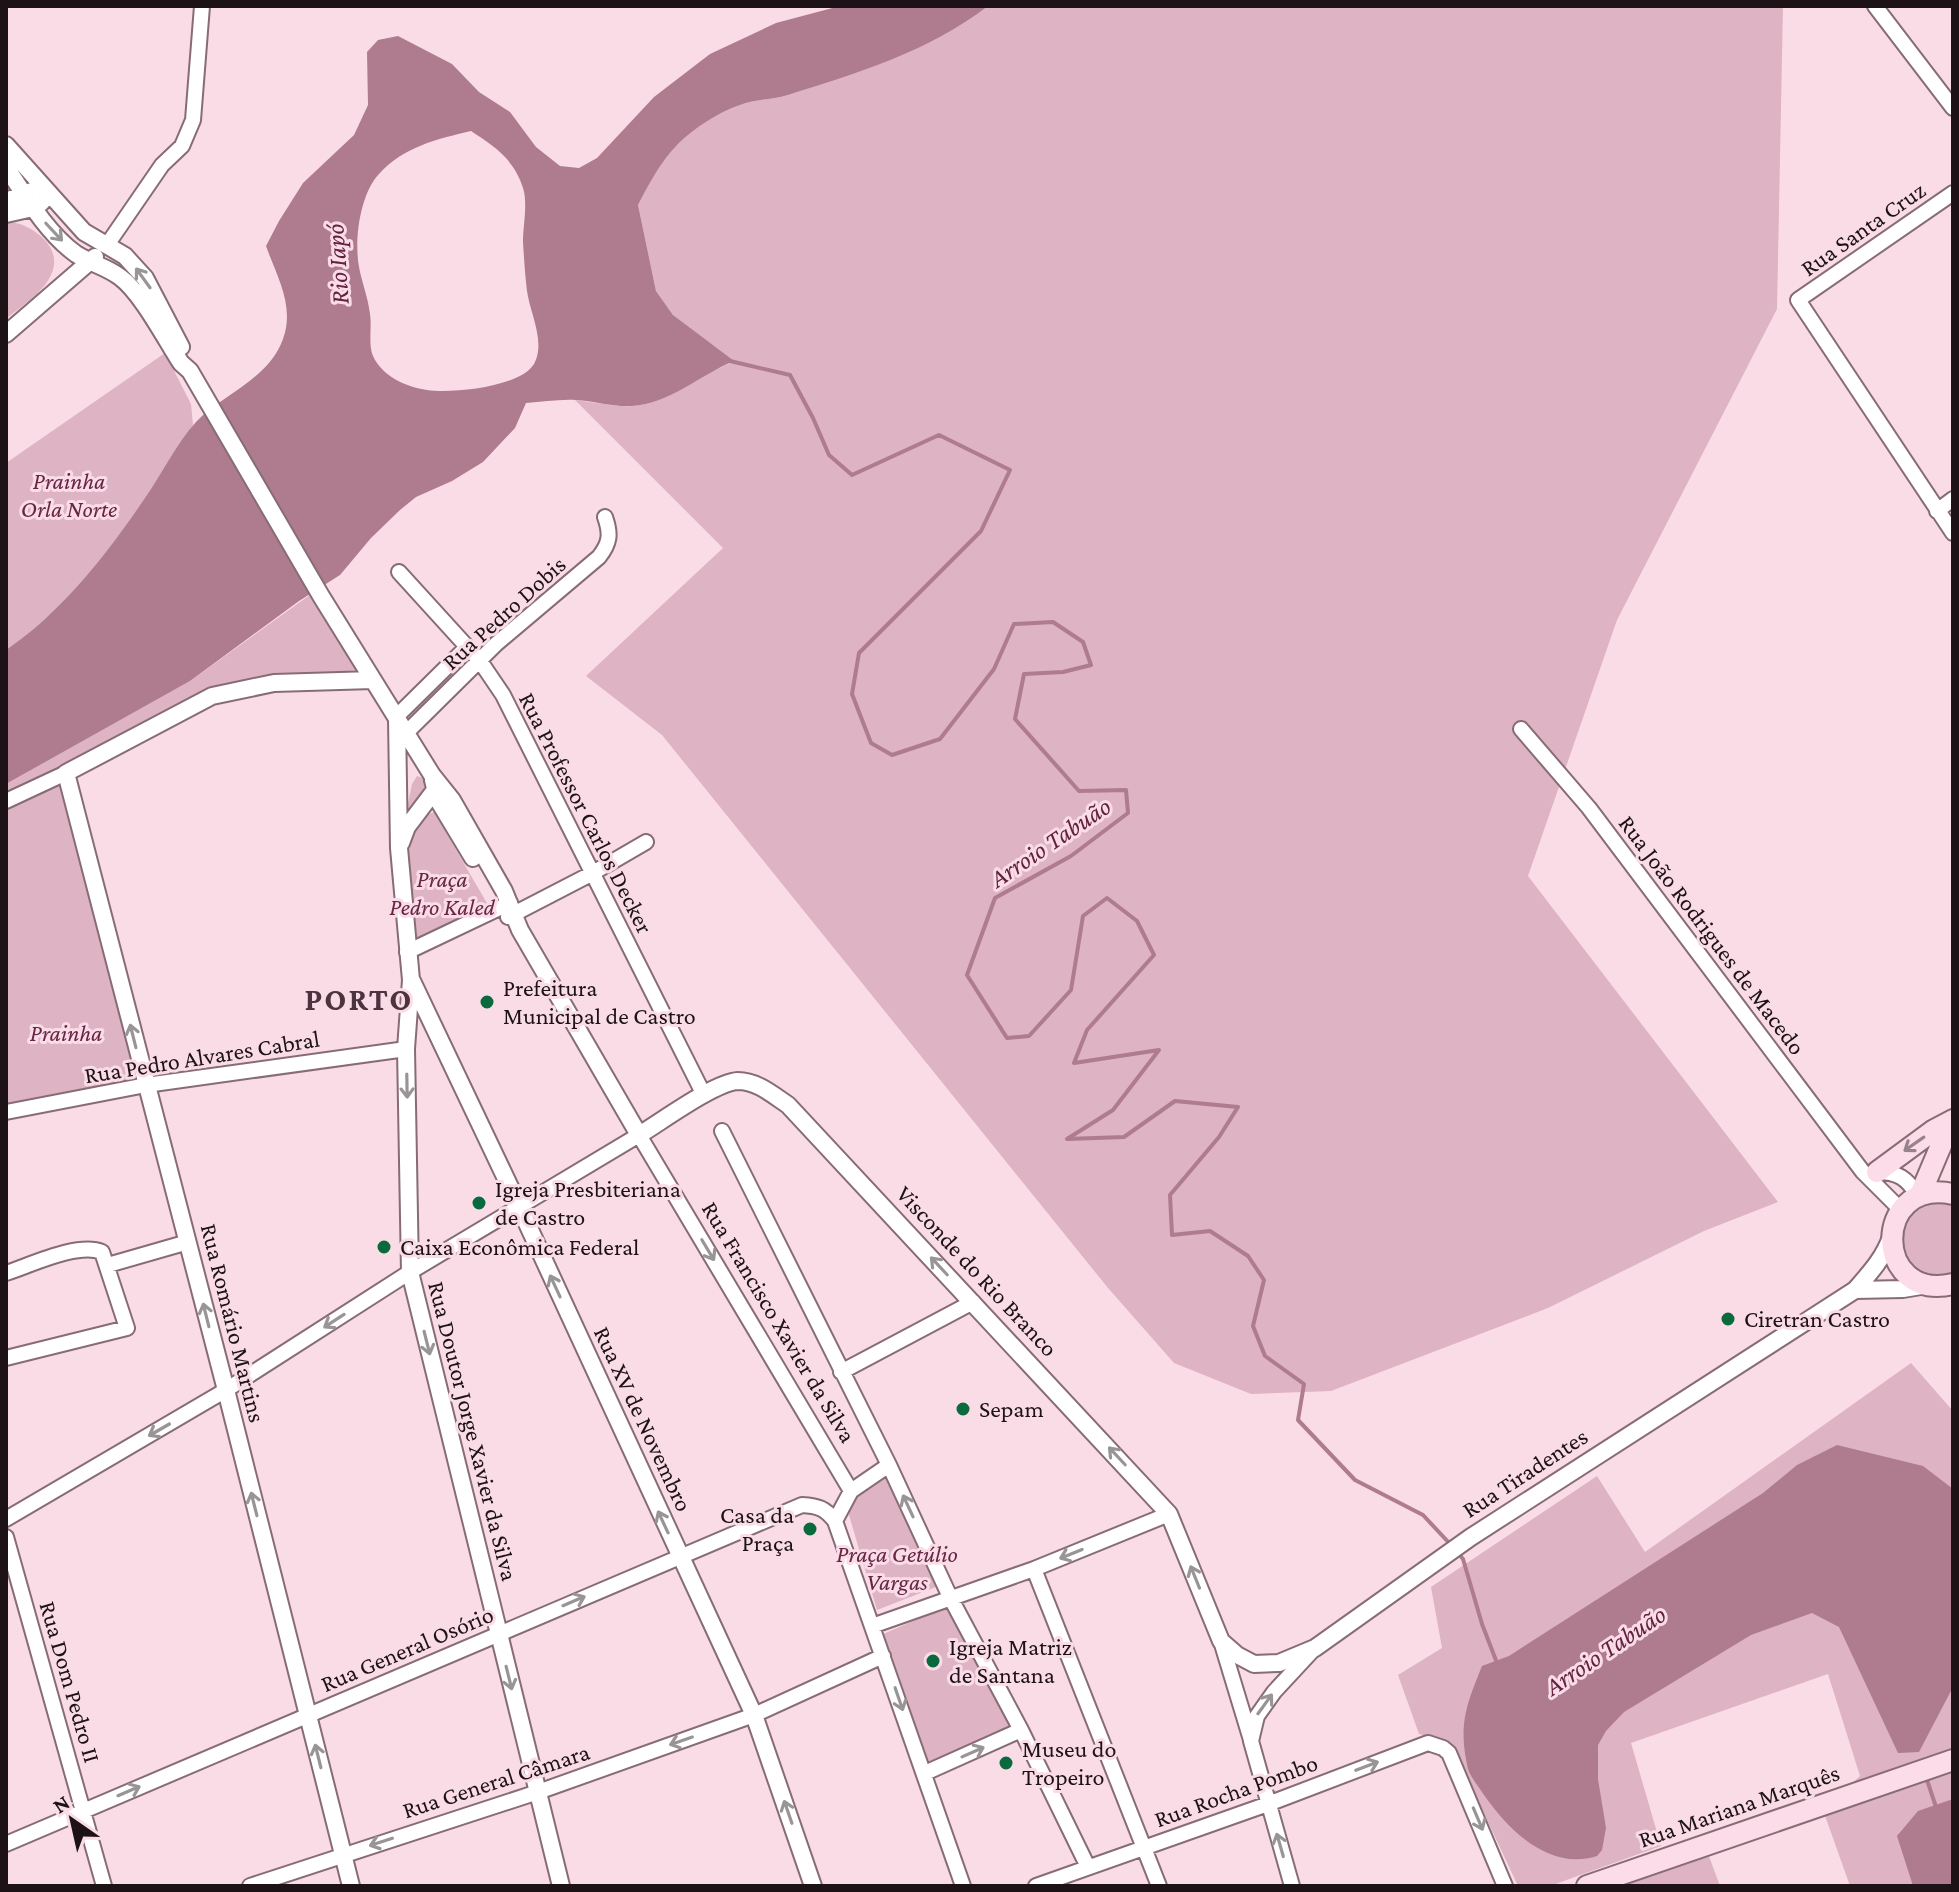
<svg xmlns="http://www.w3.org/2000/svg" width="1959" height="1892" font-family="'Crimson Pro',serif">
  <rect width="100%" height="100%" fill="#fadce7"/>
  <path fill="#deb3c3" d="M 988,6 L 1783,6 L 1777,309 L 1617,620 L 1528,876 L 1778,1202 L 1704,1231 L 1548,1308 L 1331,1391 L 1251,1394 L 1174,1363 L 1108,1288 L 662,735 L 586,676 L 723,548 L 575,400 C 594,402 615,407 633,406 C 670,402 700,375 733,362 L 673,315 L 656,291 L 638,205 C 649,184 661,161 678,144 C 694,128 719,112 740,105 C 755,99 772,100 788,95 C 858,73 930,51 988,6 Z
    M 6,221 C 30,223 65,246 51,275 C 43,293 21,306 6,319 Z
    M 165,353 L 191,404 L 193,425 C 141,506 87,595 6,650 L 6,463 Z
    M 314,592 L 363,672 L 276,677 L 250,682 L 6,800 L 6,784 L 190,681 Z
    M 417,776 L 423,778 C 429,793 416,803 406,813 L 412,784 Z
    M 62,780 L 142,1083 L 6,1106 L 6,806 Z
    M 434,812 L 488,905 L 412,946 L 406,833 L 417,819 Z
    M 1943,1199 L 1953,1205 L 1953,1281 L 1941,1283 L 1906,1267 L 1900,1239 L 1917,1202 Z
    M 1911,1363 L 1953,1411 L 1953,1886 L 1850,1886 L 1823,1810 L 1860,1776 L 1828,1674 L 1631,1743 L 1661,1846 L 1550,1886 L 1518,1886 L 1451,1743 L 1419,1734 L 1398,1675 L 1442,1648 L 1431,1587 L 1597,1476 L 1645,1552 Z
    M 887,1477 L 941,1585 L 877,1610 L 846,1505 Z
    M 952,1604 L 1016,1729 L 929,1766 L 881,1635 Z
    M 1706,1848 L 1720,1886 L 1599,1886 Z"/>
  <path fill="#af7b8f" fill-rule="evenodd" d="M 840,6 L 988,6 C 930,51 858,73 788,95 C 772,100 755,99 740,105 C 719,112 694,128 678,144 C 661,161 649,184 638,205 L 656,291 L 673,315 L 734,361 C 700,375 669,404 632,406 C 613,407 594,401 576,400 C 559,399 543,402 526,403 L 515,428 L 483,462 L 452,481 L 416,497 L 400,510 L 371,538 L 340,575 L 299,601 L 190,681 L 6,784 L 6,650 C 62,612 107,554 145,498 C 162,474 176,444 196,422 C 223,394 269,379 283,339 C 295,306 277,277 266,246 L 279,221 L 303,183 L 354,135 L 368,105 L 367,52 L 378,40 L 398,36 L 452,64 L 479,92 L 510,112 L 536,147 L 560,166 L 579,168 L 597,158 L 654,97 L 710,54 L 776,23 ZM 471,131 C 494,146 514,159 523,188 C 528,203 523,226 523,242 C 524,258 525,275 527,291 C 530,313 545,340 535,362 C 524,387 451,394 427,390 C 406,387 382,376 373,356 C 368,345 372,327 370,314 C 368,297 362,283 359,267 C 354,240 360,194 379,174 C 403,147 437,139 471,131 Z
    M 1837,1445 L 1923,1466 L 1953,1489 L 1953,1687 L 1919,1752 L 1898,1753 L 1839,1627 L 1812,1613 L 1751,1635 L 1624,1712 L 1606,1731 L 1598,1745 L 1598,1779 L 1606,1828 L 1602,1850 L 1597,1856 C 1550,1871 1509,1831 1484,1795 C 1479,1787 1471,1778 1468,1769 C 1458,1725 1466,1706 1482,1666 L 1509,1656 L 1763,1493 L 1797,1465 Z
    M 1953,1799 L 1953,1886 L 1913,1886 L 1897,1836 L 1918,1811 Z"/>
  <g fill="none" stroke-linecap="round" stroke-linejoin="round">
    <path stroke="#af7b8f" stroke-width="4" d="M 730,361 L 790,375 L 813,418 L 829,455 L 852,475 L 939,435 L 1010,470 L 981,531 L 859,653 L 852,694 L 871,743 L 892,755 L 940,739 L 994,669 L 1014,624 L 1053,622 L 1083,642 L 1091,665 L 1063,672 L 1024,674 L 1015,719 L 1079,791 L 1126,790 L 1128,813 L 1071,856 L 995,898 L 967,975 L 1007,1038 L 1029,1036 L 1071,990 L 1083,916 L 1107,898 L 1137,921 L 1154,955 L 1087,1030 L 1074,1063 L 1159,1050 L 1113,1110 L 1067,1139 L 1124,1137 L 1175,1101 L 1238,1107 L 1219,1137 L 1170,1195 L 1172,1235 L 1210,1231 L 1248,1256 L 1264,1280 L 1253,1326 L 1265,1356 L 1304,1384 L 1298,1420 L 1355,1480 L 1423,1515 L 1451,1545
      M 1457,1552 L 1463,1559 L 1482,1624 L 1497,1663
      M 1926,1777 L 1937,1810"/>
    <g stroke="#876c76" stroke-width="18">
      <path id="minor" d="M 1875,6 L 1953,108
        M 1953,193 L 1798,300 L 1953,533
        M 107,245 L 162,165 L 182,146 L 193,120 L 202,6
        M 1937,511 L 1953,499
        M 399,572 L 480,661 L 503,695 L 704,1095
        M 397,716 L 467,647
        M 1521,729 L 1589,808 L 1863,1172 L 1901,1210
        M 407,732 L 496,644 L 599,557 C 610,543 611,534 605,517
        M 6,801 L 66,773
        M 508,917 L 591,874 L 646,842
        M 407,952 L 510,903
        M 6,1112 L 146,1085 L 406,1049
        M 722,1131 L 889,1465 L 950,1597 L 1021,1730 L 1088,1867
        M 1877,1172 C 1898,1172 1907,1178 1918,1196
        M 108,1265 L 188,1242
        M 6,1273 C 31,1265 78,1242 102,1252 L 127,1328 L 6,1358
        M 841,1372 L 973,1302
        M 6,1519 L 226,1390 L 410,1272 L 639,1135 L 851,1491
        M 835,1521 L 851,1491 L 889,1465
        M 6,1537 L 104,1886
        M 1034,1569 L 1159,1886
        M 872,1626 L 1034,1569 L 1169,1514
        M 1221,1641 L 1251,1740
        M 925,1773 L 1021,1730
        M 6,1844 L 802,1505 C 818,1506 825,1508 835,1521 L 963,1886
        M 250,1886 L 538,1792 L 754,1715 L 883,1656
        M 1036,1886 L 1268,1804 L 1428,1743 L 1443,1748 L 1449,1753 L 1505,1886
        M 1292,1886 L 1251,1741 L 1257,1716 L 1274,1692 L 1313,1650"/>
    </g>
    <g stroke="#876c76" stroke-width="20">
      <path id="tertiary" d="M 6,145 L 84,232 L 125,256 L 145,278 L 181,347
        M 6,167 C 26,197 47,233 76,254 C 90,263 107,267 120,277 C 141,292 166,340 181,363 L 190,371 L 321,596 L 432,775 L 452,800 L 504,891 L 520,930 L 639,1135 C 661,1122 715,1082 738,1081 C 757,1081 773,1095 788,1105 L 1169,1514 L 1221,1641 L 1237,1655 L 1254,1664 L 1279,1663 L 1315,1648 L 1471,1537 L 1855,1290 C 1869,1274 1884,1258 1891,1237
        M 6,201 L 32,191
        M 6,214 L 33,208 L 42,202
        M 6,334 L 95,257
        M 397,719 L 399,848 L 411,980 L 406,1049 L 410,1272 L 561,1886
        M 433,780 L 438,800 L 473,858
        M 401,843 L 407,827 L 438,786
        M 412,981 L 519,1206 L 754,1715 L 813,1886
        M 1855,1290 L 1903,1289 L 1927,1285
        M 351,1886 L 226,1390 L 66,773 L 212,696 L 274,683 L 373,680"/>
    </g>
    <g stroke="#876c76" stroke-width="24">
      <path id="secondary" d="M 1877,1172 L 1934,1130 L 1953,1120
        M 1953,1194 C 1871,1177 1873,1303 1953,1284
        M 1920,1195 L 1942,1143 L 1953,1126
        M 1587,1886 L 1953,1760"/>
    </g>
    <use href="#minor" stroke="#fff" stroke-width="14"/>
    <use href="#tertiary" stroke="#fff" stroke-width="16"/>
    <use href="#secondary" stroke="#fddcea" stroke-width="20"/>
  </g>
  <defs><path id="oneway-shaft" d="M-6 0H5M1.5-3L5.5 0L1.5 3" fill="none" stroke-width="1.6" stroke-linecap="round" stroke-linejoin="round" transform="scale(2)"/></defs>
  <g stroke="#999597">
    <use href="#oneway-shaft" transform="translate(54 232) rotate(47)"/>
    <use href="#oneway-shaft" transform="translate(143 278) rotate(-126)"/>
    <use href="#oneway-shaft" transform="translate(133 1036) rotate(-104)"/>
    <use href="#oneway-shaft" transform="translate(407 1086) rotate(89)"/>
    <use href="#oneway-shaft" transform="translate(708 1250) rotate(59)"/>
    <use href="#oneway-shaft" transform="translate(939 1266) rotate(-133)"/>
    <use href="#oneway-shaft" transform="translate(555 1286) rotate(-115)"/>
    <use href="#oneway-shaft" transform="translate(206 1315) rotate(-104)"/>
    <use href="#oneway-shaft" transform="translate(334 1321) rotate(147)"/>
    <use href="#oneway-shaft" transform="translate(427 1343) rotate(76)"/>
    <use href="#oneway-shaft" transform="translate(159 1430) rotate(150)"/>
    <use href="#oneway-shaft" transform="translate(1117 1456) rotate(-133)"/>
    <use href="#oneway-shaft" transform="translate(254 1504) rotate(-104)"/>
    <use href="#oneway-shaft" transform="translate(908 1506) rotate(-115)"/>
    <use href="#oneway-shaft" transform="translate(663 1522) rotate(-115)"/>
    <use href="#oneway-shaft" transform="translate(1071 1554) rotate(158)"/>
    <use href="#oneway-shaft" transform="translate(1195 1577) rotate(-112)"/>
    <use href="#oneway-shaft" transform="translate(574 1601) rotate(-23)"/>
    <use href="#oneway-shaft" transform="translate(509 1678) rotate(76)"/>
    <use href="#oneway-shaft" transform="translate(899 1699) rotate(71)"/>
    <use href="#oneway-shaft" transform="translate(1265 1704) rotate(-54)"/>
    <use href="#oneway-shaft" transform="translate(681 1741) rotate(161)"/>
    <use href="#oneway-shaft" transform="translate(973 1752) rotate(-24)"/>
    <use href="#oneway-shaft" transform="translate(318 1756) rotate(-104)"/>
    <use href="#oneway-shaft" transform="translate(1367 1766) rotate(-21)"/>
    <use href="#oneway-shaft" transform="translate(129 1791) rotate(-23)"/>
    <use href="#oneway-shaft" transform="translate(788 1812) rotate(-109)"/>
    <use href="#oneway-shaft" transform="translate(1478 1819) rotate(67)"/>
    <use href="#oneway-shaft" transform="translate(381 1842) rotate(162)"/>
    <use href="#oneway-shaft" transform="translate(1280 1845) rotate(-106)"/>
  </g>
  <use stroke="#98828b" href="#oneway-shaft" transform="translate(1914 1144) rotate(145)"/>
  <g fill="#0a6a3e" stroke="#fadce7" stroke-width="3">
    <circle cx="487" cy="1002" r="8"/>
    <circle cx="479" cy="1203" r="8"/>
    <circle cx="384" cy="1247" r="8"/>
    <circle cx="1728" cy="1319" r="8"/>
    <circle cx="963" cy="1409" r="8"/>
    <circle cx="810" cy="1529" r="8"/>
    <circle cx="933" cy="1661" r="8"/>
    <circle cx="1006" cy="1763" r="8"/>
  </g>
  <g text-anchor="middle" stroke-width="6" stroke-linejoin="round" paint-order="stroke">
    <g font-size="24" fill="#1d1317" stroke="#fadce7">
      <text transform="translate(1863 229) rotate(-35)" y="8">Rua Santa Cruz</text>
      <text transform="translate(504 613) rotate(-42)" y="8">Rua Pedro Dobis</text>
      <text transform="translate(586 813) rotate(63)" y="8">Rua Professor Carlos Decker</text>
      <text transform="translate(1712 935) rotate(53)" y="8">Rua João Rodrigues de Macedo</text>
      <text transform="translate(202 1057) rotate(-9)" y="8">Rua Pedro Alvares Cabral</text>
      <text transform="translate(977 1271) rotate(47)" y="8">Visconde do Rio Branco</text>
      <text transform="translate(779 1322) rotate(59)" y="8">Rua Francisco Xavier da Silva</text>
      <text transform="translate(233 1323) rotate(76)" y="8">Rua Romário Martins</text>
      <text transform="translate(643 1419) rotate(65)" y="8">Rua XV de Novembro</text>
      <text transform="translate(473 1431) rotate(76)" y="8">Rua Doutor Jorge Xavier da Silva</text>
      <text transform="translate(1525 1473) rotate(-33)" y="8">Rua Tiradentes</text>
      <text transform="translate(407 1649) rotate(-23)" y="8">Rua General Osório</text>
      <text transform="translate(70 1682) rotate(74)" y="8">Rua Dom Pedro II</text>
      <text transform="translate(496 1781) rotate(-18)" y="8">Rua General Câmara</text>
      <text transform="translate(1236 1791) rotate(-20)" y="8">Rua Rocha Pombo</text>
      <text transform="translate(1739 1806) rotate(-19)" y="8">Rua Mariana Marquês</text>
    </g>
    <g font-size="24" font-style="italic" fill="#662544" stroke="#fadce7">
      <text x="69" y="489">Prainha<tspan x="69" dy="28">Orla Norte</tspan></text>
      <text x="442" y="887">Praça<tspan x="442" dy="28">Pedro Kaled</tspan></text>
      <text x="66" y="1041">Prainha</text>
      <text x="897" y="1562">Praça Getúlio<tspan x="897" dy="28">Vargas</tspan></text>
    </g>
    <g font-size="24" fill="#1d1317" stroke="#fadce7" text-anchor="start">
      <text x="503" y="996">Prefeitura<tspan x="503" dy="28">Municipal de Castro</tspan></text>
      <text x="495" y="1197">Igreja Presbiteriana<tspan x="495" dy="28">de Castro</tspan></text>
      <text x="400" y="1255">Caixa Econômica Federal</text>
      <text x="1744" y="1327">Ciretran Castro</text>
      <text x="979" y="1417">Sepam</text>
      <text x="794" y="1523" text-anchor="end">Casa da<tspan x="794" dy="28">Praça</tspan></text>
      <text x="949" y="1655">Igreja Matriz<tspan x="949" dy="28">de Santana</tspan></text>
      <text x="1022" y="1757">Museu do<tspan x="1022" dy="28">Tropeiro</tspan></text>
    </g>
    <g font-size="26" font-style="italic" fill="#61213f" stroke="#fadce7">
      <text transform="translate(337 264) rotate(-94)" y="9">Rio Iapó</text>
      <text transform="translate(1050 842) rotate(-34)" y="9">Arroio Tabuão</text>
      <text transform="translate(1605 1650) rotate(-34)" y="9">Arroio Tabuão</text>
    </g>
    <g font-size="32" font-weight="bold" letter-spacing="2" fill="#4c343e" stroke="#fadce7">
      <text x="359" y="1010">PORTO</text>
    </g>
  </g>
  <rect width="1959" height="1892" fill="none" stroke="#1d1317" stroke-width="16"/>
  <g transform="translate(72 1820) rotate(326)" stroke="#fadce7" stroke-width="6" paint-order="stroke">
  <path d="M0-6L14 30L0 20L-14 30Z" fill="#1d1317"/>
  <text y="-12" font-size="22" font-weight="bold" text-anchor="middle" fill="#1d1317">N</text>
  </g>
</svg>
